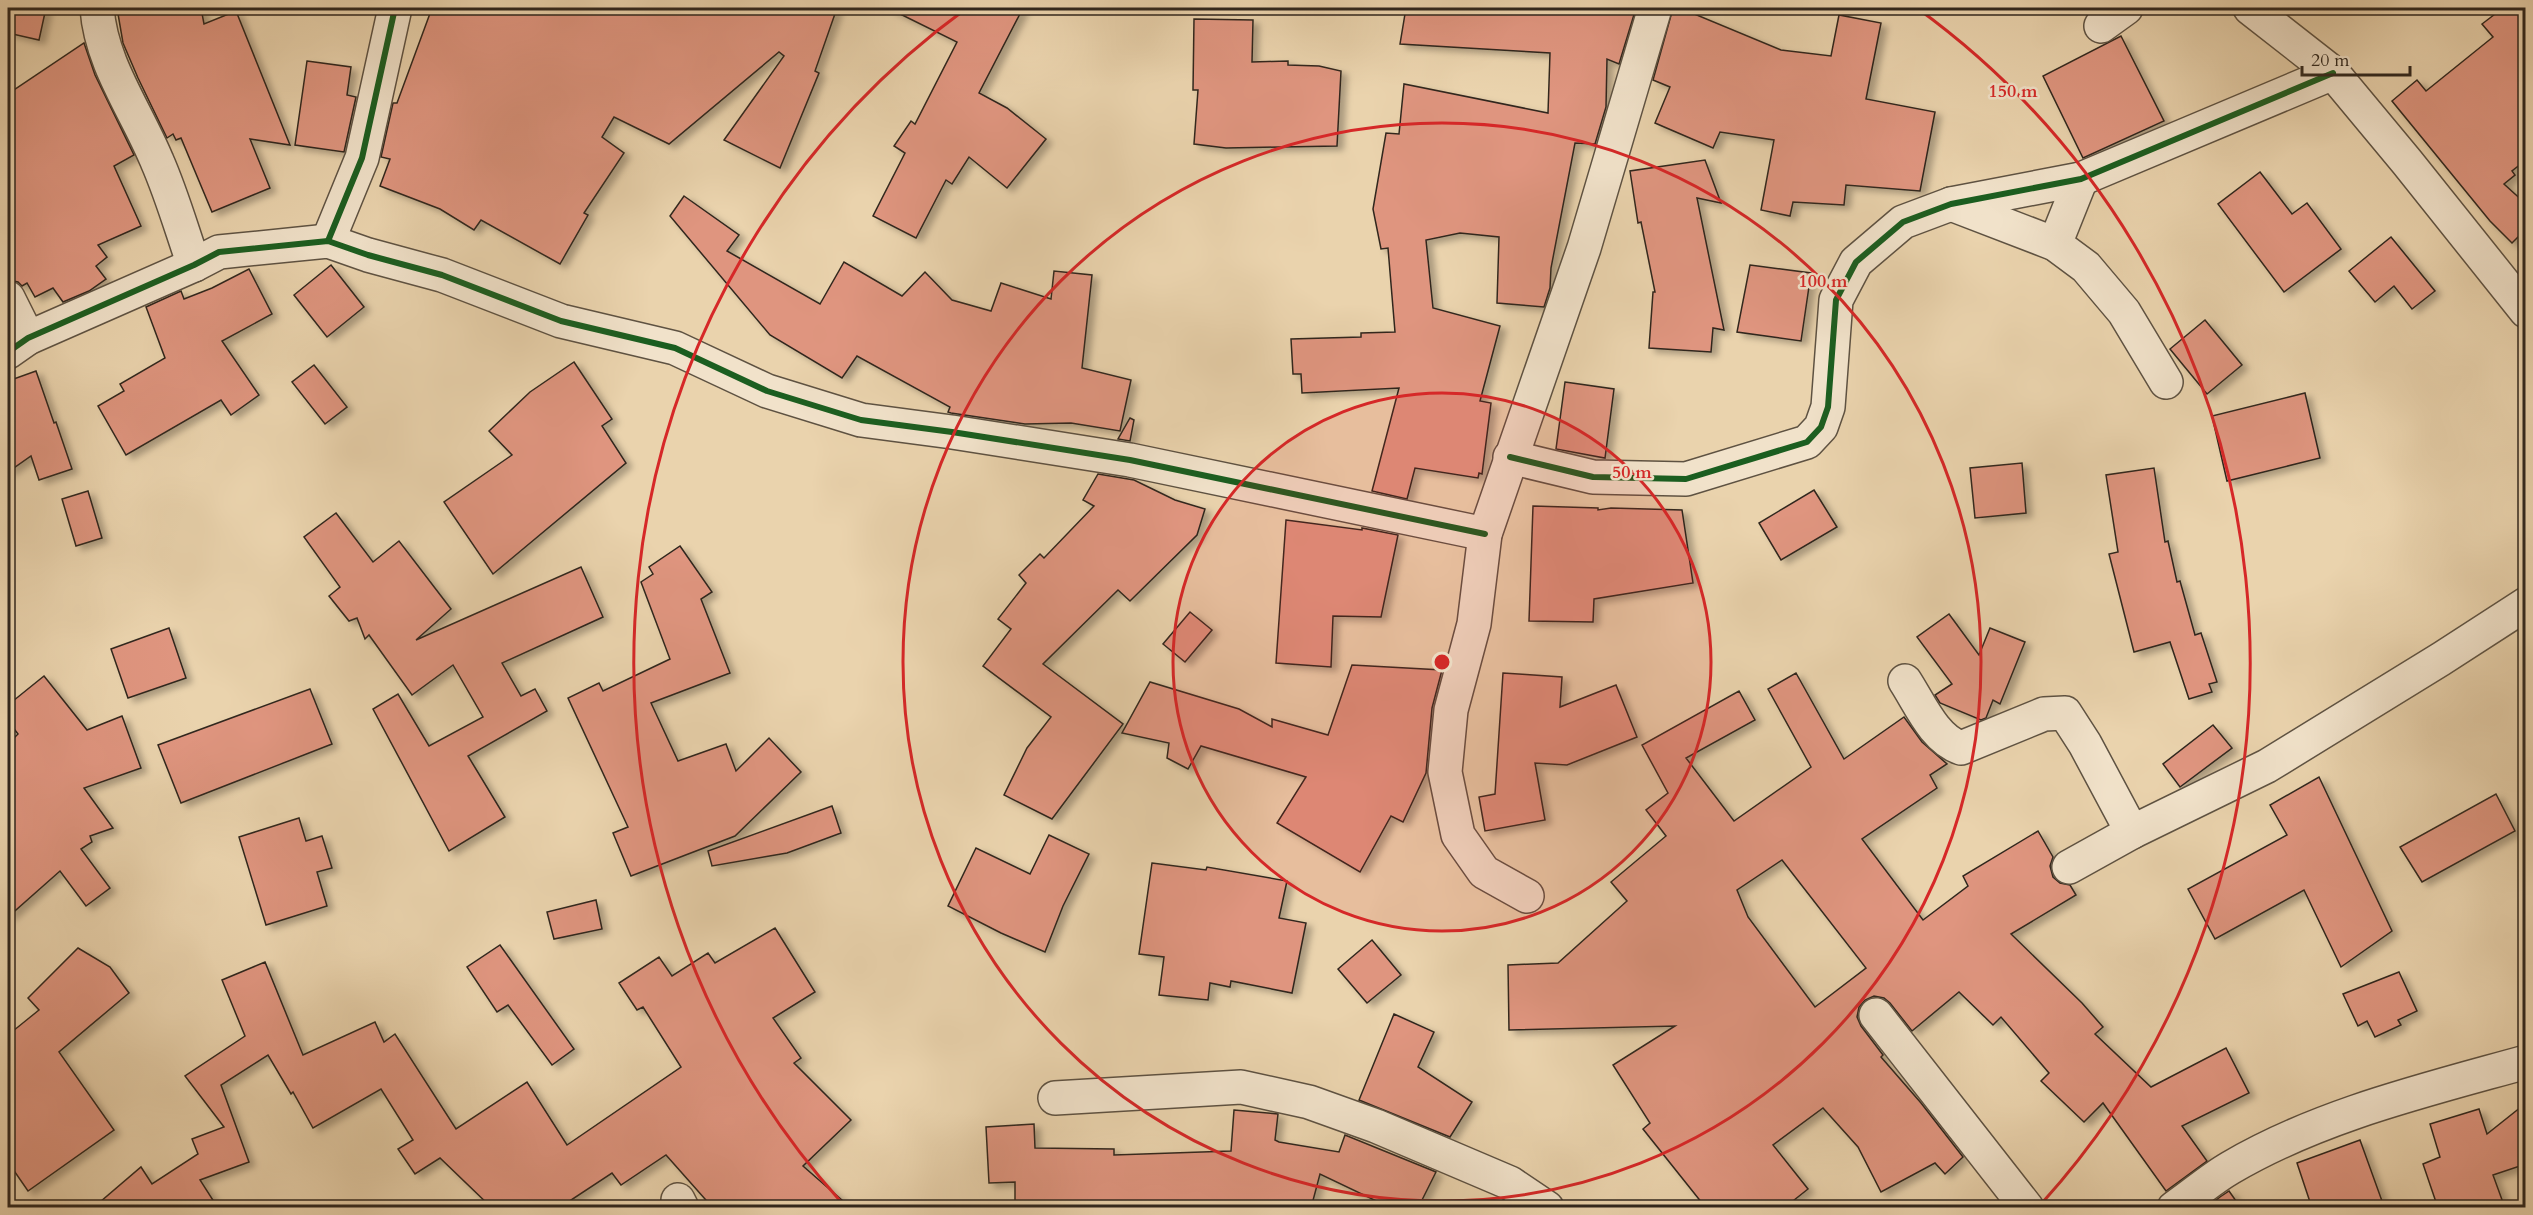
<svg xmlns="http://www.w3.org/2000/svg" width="2533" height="1215" font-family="Cardo,serif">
	<defs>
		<filter id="shadow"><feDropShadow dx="6" dy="4" stdDeviation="3" flood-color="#0004"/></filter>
	</defs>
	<rect width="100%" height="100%" fill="#ead3ad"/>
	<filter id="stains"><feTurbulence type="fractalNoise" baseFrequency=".00333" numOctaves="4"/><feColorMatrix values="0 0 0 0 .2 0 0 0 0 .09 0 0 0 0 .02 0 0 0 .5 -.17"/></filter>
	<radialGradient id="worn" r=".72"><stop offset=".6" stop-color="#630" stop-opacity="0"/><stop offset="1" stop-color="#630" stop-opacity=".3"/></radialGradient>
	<!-- building -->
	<g fill="#df957f" stroke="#30271e" stroke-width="1.5" fill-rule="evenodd" filter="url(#shadow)">
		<polygon points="8,8 46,8 39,40 8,33"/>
		<polygon points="117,8 201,8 204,24 236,11 290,145 250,139 270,188 212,212 181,138 176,140 173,134 167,138 138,78 123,43"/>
		<polygon points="432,8 837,8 815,71 819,73 780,168 724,140 784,56 779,52 669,144 614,117 602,137 624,153 584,213 588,215 560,264 481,220 474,230 440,209 380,186 390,159 381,157 393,103 397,103"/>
		<polygon points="888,8 1023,8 979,93 1007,108 1046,139 1007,188 969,157 952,184 946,180 916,238 873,216 905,153 894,146 911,121 915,124 957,42"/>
		<polygon points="1406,8 1519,11 1520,8 1636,8 1619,64 1607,59 1606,107 1595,144 1575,143 1551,268 1550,288 1544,307 1497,303 1499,237 1460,233 1426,240 1433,308 1500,326 1480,401 1491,403 1482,474 1479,473 1478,478 1415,468 1407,499 1372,491 1399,388 1302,393 1301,374 1293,374 1291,339 1361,337 1361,333 1395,332 1388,248 1381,249 1373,209 1386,133 1399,134 1404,84 1548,113 1550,53 1400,44"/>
		<polygon points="1673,8 1680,8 1781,50 1831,56 1839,15 1881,23 1866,99 1935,112 1920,191 1846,185 1844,205 1793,202 1790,216 1761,210 1774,140 1720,132 1713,148 1655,123 1670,87 1653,80"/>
		<polygon points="2503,8 2518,8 2526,17 2526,160 2512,171 2515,175 2504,184 2526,204 2526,229 2512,243 2490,221 2392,101 2417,80 2426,91 2493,37 2482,24"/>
		<polygon points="1194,19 1253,20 1252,62 1288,61 1288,65 1319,66 1341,71 1337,146 1226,148 1194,144 1198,90 1193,90"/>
		<polygon points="2121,36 2164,121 2083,158 2043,76"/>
		<polygon points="84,43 95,75 134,155 114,166 141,226 98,245 107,257 96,266 106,279 89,291 63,302 53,288 35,297 27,283 22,286 18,282 8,280 8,94"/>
		<polygon points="307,61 351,67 347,95 356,97 344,152 295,145"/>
		<polygon points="1705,160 1721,203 1697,198 1724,330 1713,328 1711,352 1649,348 1653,292 1655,292 1641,222 1638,223 1630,171"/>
		<polygon points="2260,172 2292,214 2307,203 2341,249 2284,292 2218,204"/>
		<polygon points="684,196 739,235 727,251 820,304 844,262 902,296 925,272 952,300 991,311 1001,283 1051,299 1054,271 1092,275 1082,368 1131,380 1120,431 1071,423 1025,424 951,413 948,412 950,407 857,356 842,378 770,335 670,216"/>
		<polygon points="2391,237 2435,291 2412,309 2394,286 2375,302 2349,271"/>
		<polygon points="331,265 364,307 327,337 294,295"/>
		<polygon points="1750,265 1811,273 1801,341 1737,332"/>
		<polygon points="249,269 272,314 222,341 259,395 231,415 221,400 126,455 98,406 124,391 120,384 165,358 146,307 181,291 184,299 212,288"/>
		<polygon points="2205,320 2242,365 2207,394 2170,349"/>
		<polygon points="574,362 612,419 602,426 626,463 493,574 444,502 512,455 489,431 530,392"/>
		<polygon points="314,365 347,407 325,424 292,382"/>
		<polygon points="36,371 54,423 56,422 72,469 39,480 31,456 8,472 8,381"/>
		<polygon points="1565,382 1614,389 1605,458 1556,449"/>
		<polygon points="2305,393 2320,458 2227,481 2212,416"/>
		<polygon points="1130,418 1134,420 1130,441 1118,439"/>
		<polygon points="2022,463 2026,513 1975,518 1970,468"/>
		<polygon points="2154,468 2165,542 2168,541 2177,582 2180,581 2195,635 2201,633 2217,682 2209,684 2212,692 2189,699 2170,642 2134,652 2109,554 2118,552 2106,475"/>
		<polygon points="1098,474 1134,480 1175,500 1205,509 1197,535 1130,601 1118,590 1043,664 1123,724 1052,819 1004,795 1027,748 1051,717 983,666 1011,629 998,619 1026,583 1019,575 1040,554 1044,558 1094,506 1083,500"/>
		<polygon points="1814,490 1837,527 1781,560 1759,523"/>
		<polygon points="88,491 102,538 76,546 62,499"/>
		<polygon points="1533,506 1598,508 1598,510 1611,508 1682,510 1693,583 1594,599 1593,622 1529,621"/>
		<polygon points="336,513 373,562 399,541 451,609 416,640 581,567 603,617 502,663 521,696 535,689 547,711 468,756 505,817 449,851 373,709 398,694 429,746 483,717 453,665 412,695 369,635 365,639 357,618 349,621 329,596 340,587 304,537"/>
		<polygon points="1286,520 1362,530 1362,528 1398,535 1381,617 1333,616 1331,667 1276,663"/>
		<polygon points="680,546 712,592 701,599 730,673 651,703 678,761 726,744 736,771 769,738 801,772 735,836 631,876 613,833 628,827 568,698 599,683 603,691 670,659 641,582 653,574 649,567"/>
		<polygon points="1190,612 1212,630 1185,662 1163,644"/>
		<polygon points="1949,614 1979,655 1990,628 2025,642 2000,704 1993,700 1986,718 1981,720 1940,703 1935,695 1952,684 1917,637"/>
		<polygon points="169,628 186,678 128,698 111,649"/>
		<polygon points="1352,665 1442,670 1432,708 1426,773 1403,822 1391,816 1360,872 1277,823 1306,777 1201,746 1188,769 1167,758 1169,743 1122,733 1150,682 1239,709 1272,727 1272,719 1328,735"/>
		<polygon points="1503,673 1562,677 1560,707 1616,685 1637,737 1567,765 1535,763 1545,820 1485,831 1479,797 1495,794"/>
		<path d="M1796,673l48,86 60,-42 18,25 25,22 -17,11 7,13 -75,51 61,81 45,-34 -5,-10 75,-45 15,26 -3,9 3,11 7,6 10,2 6,10 -65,39 71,69 21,24 -8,7 56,53 75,-39 23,45 -67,33 25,35 -41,30 -63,-88 -19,19 -43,-41 8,-8 -48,-56 -8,8 -34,-33 -47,39 -22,-28 -6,-5 -10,-2 -9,4 -6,7 -2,10 4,9 22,29 -2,2 40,46 42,54 -18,17 -10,-11 -54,29 -23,-45 -35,-39 -50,37 35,44 -24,19h-78l-63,-79 7,-6 -37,-58 62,-39 -166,4 -1,-65 50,-2 69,-62 -16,-19 55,-46 -20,-26 22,-17 -26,-48 97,-54 16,29 -69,38 48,63 77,-54 -43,-78zM1782,860l84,108 -51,39 -67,-90 -11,-27z"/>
		<polygon points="44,676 87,730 122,716 141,768 84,788 113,828 90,836 92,842 81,849 110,888 86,906 60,871 8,917 8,744 18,734 8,721 8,705"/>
		<polygon points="310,689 332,744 181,803 158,745"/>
		<polygon points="2213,725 2232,748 2180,787 2163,764"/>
		<polygon points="2319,777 2392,931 2341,967 2304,890 2215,939 2188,889 2287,835 2270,805"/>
		<polygon points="2496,794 2515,831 2422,882 2400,847"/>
		<polygon points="832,806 841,833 787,853 712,866 708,851"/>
		<polygon points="299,818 306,841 322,836 332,868 317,872 327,906 266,925 239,837"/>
		<polygon points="1049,835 1089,854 1063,906 1045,952 1001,933 948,906 976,848 1030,874"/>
		<polygon points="1152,863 1206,870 1207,867 1287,881 1279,918 1306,923 1292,993 1231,981 1230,987 1210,983 1208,1000 1159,995 1164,957 1139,954"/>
		<polygon points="596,900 602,929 554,939 547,912"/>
		<polygon points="775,928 815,992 773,1018 801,1058 794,1063 851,1120 803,1166 851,1208 713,1208 666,1155 621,1185 612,1173 559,1208 492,1208 440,1158 415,1174 398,1149 413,1140 381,1089 313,1128 293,1092 291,1094 268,1055 221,1085 249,1162 200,1180 218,1208 93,1208 141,1167 152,1184 198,1154 192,1139 224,1127 185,1076 245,1036 222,980 265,962 303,1055 375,1022 384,1042 395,1034 456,1129 527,1082 567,1145 681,1067 643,1007 637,1010 619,983 659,957 672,976 708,953 715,963"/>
		<polygon points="1372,940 1401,975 1367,1003 1338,969"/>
		<polygon points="500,945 574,1049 552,1065 508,1005 497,1012 467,967"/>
		<polygon points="78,948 110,967 129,993 59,1052 114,1130 28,1191 8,1162 8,1035 39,1010 28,998"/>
		<polygon points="2399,972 2417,1011 2398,1020 2401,1025 2375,1037 2367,1021 2358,1026 2343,994"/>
		<polygon points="1394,1014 1434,1032 1418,1067 1472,1102 1450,1137 1359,1100"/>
		<polygon points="2526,1103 2526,1164 2493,1175 2505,1208 2438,1208 2423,1164 2440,1157 2430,1124 2479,1109 2487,1134"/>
		<polygon points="1234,1110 1278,1114 1275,1140 1279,1142 1339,1152 1345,1135 1436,1172 1418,1208 1391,1208 1320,1174 1311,1208 1015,1208 1015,1182 989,1183 986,1127 1034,1124 1035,1148 1114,1149 1114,1155 1231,1151"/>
		<polygon points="2360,1140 2382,1201 2364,1208 2312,1208 2297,1163"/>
		<polygon points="2229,1191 2241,1208 2206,1208 2220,1197"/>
	</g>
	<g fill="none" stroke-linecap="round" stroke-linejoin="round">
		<!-- minor casing -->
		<g stroke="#5e5242" stroke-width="36">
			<g id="minor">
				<path d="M97,8c4,56 39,102 60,153 15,34 25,70 37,104"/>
				<polyline points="2250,8 2333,73 2407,162 2526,311"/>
				<polyline points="2101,26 2126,8"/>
				<polyline points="1951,204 2055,244 2086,267 2124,312 2166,382"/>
				<polyline points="328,241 362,158 395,8"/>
				<polyline points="2055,244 2081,179"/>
				<polyline points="8,298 28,338"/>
				<polyline points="8,352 28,338 194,265 219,252 328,241 368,255 442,275 561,321 675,348 767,391 861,420 952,432 1130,460 1485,534"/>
				<polyline points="1510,457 1593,477 1686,479 1807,442 1821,427 1828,407 1836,300 1856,262 1903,222 1951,204 2081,179 2333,73"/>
				<path d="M1905,681c15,23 29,58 56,67l83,-34 21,-1 20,31 47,88"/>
				<polyline points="2069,867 2132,832 2267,766 2441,659 2526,604"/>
				<polyline points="1527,896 1484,872 1458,835 1445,772 1451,710 1474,624 1485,534 1584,248 1655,8"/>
				<polyline points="1876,1015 2027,1208"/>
				<polyline points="1055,1098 1241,1087 1309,1102 1376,1126 1510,1183 1547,1208"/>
				<polyline points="678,1200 682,1208"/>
				<path d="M2174,1208c19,-13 37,-29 56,-40 90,-53 196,-78 296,-106"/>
			</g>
		</g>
		<!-- minor -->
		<use href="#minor" stroke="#f1e2ca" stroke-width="33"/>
		<!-- cycleway casing -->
		<g stroke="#f1e2ca" stroke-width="10">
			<g id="cycleway">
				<polyline points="328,241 362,158 395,8"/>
				<polyline points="8,352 28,338 194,265 219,252 328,241 368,255 442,275 561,321 675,348 767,391 861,420 952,432 1130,460 1485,534"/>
				<polyline points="1510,457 1593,477 1686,479 1807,442 1821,427 1828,407 1836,300 1856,262 1903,222 1951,204 2081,179 2333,73"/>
			</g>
		</g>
		<!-- cycleway -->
		<use href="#cycleway" stroke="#1b5e20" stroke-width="6"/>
	</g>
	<!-- distance rings -->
	<circle cx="1442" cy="662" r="269" fill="#d62828" fill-opacity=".12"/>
	<g fill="none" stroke="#d62828" stroke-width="3">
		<circle cx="1442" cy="662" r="269"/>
		<circle cx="1442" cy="662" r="539"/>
		<path d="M842 1203A808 808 0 0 1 967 8M1917 8A808 808 0 0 1 2042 1203"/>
	</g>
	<circle cx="1442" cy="662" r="9" fill="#d62828" stroke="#f1e2ca" stroke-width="3"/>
	<g font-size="18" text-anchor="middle" font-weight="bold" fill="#d62828" stroke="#f1e2ca" stroke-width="5" stroke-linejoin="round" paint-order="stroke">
		<text x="2013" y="97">150 m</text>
		<text x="1823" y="287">100 m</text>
		<text x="1632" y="478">50 m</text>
	</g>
	<!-- margin -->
	<rect width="2533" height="1215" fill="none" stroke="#ead3ad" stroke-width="30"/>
	<rect x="9" y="9" width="2515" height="1197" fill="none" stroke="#30271e" stroke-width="3"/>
	<rect x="15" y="15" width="2503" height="1185" fill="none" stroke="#30271e" stroke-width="1.5"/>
	<!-- scale -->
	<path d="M2302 66v9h108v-9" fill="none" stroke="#30271e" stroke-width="3"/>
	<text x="2311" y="66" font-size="18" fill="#30271e" stroke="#f1e2ca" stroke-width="4.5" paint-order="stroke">20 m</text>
	<rect width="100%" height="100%" filter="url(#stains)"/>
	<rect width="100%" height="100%" fill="url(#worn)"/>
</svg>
